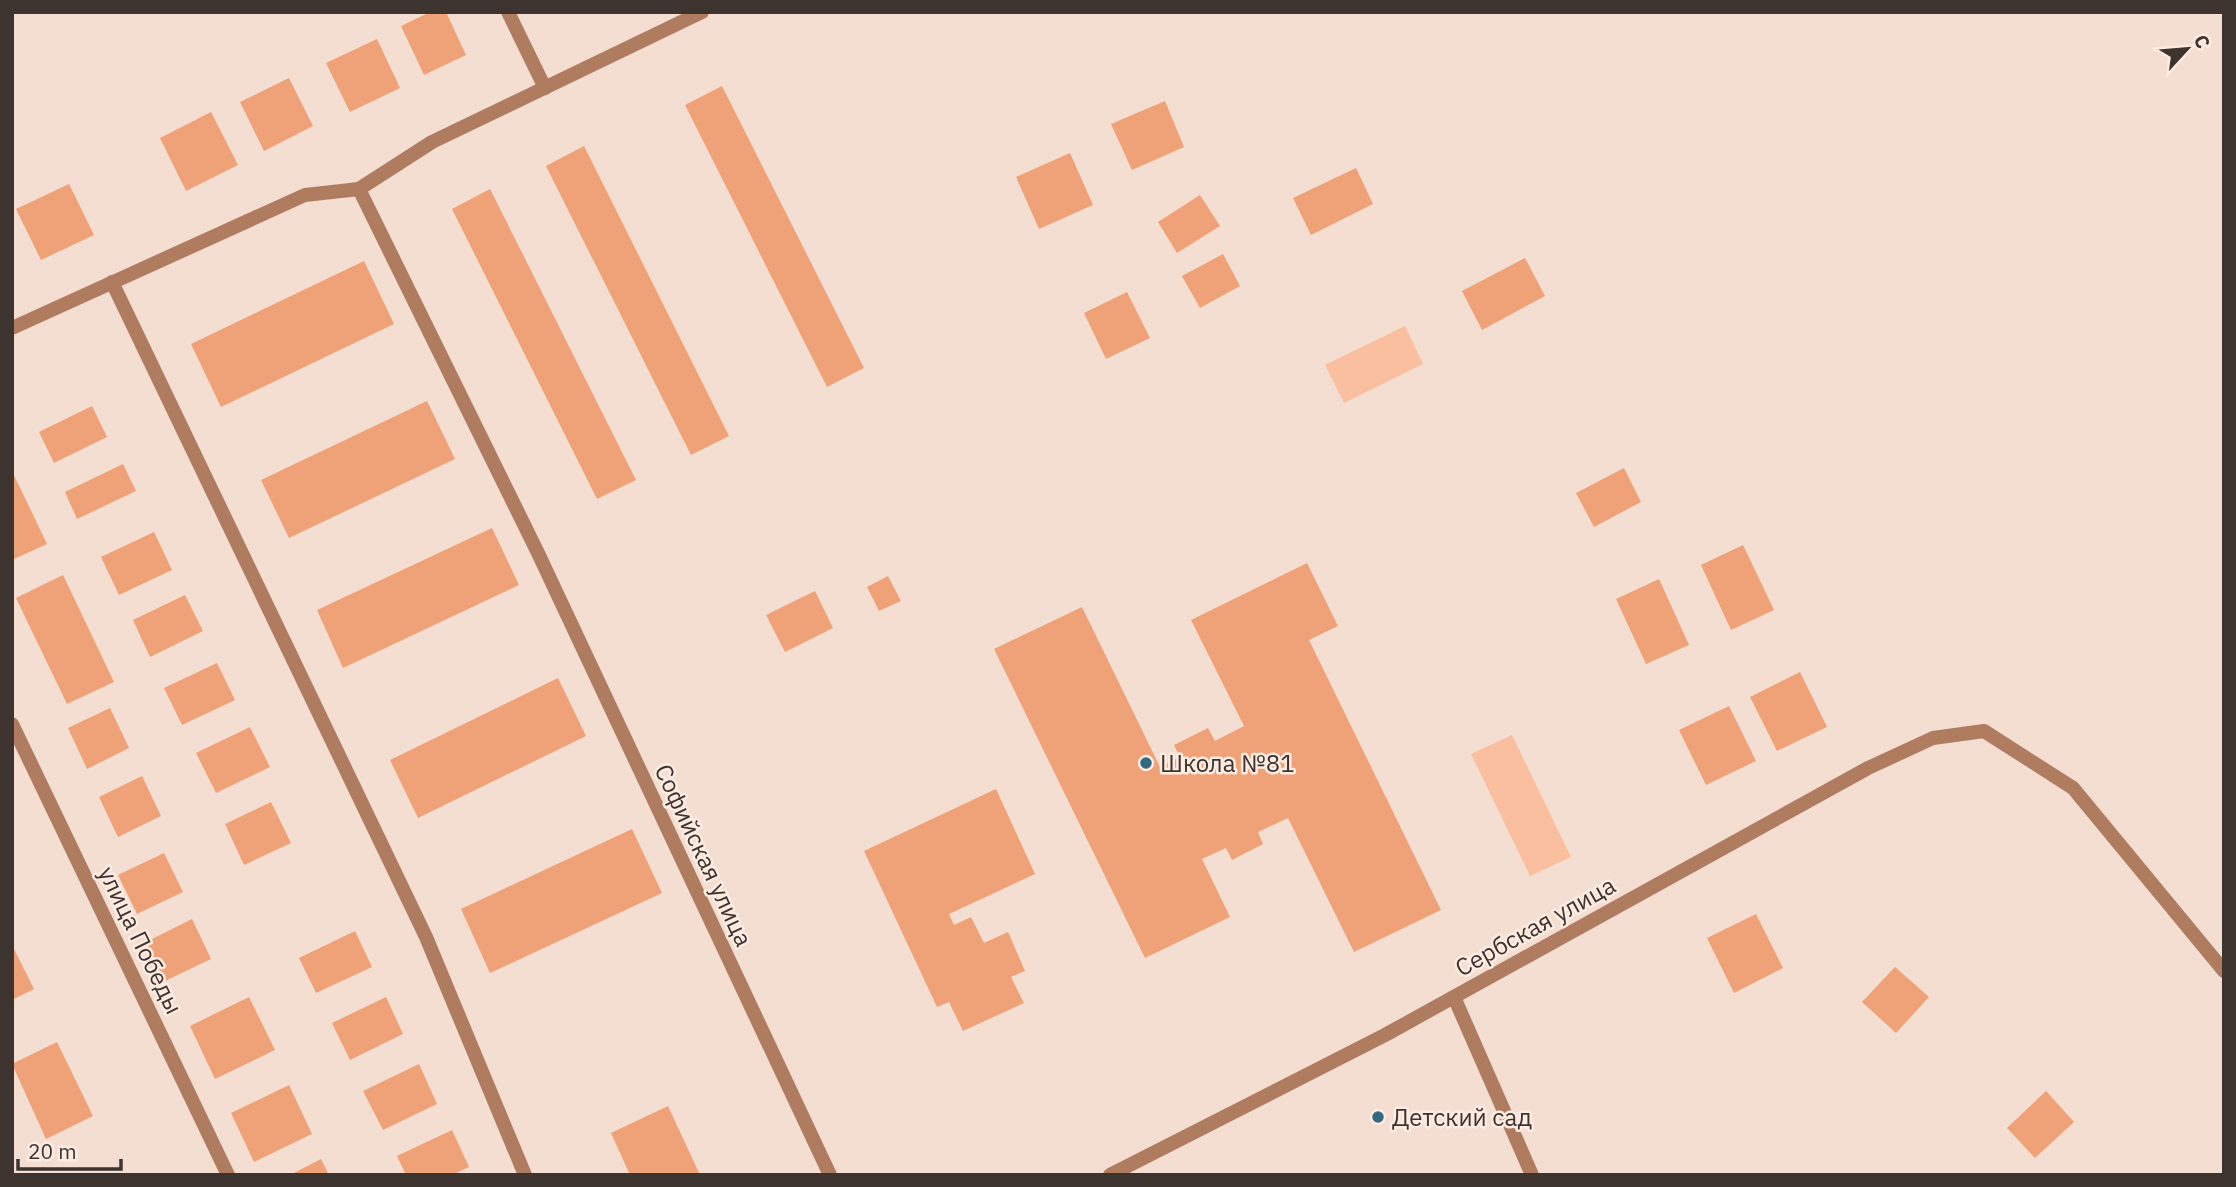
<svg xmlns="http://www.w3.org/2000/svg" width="2236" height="1187" font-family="'IBM Plex Sans',sans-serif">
	<rect width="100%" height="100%" fill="#f4ddd1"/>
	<!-- green -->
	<g fill="#f9bf9f">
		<polygon points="1405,326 1423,364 1344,403 1325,365"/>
		<polygon points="1512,735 1571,857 1530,876 1471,754"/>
	</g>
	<!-- building -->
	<g fill="#efa277">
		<polygon points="430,12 446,12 466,55 424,75 401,26"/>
		<polygon points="377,39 400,88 350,112 326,63"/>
		<polygon points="289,78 313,126 264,151 240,102"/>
		<polygon points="722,86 864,368 827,387 685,105"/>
		<polygon points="1165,101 1184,147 1132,170 1111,124"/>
		<polygon points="211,112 238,165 186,191 160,138"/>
		<polygon points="584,146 729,436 691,455 546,166"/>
		<polygon points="1070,153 1093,205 1039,229 1016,177"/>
		<polygon points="1356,168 1373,204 1311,235 1293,198"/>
		<polygon points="69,184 94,235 41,260 16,209"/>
		<polygon points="490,189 636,480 597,499 452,209"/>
		<polygon points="1200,195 1220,226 1177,253 1158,222"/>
		<polygon points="1223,254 1240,286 1200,308 1182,276"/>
		<polygon points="1525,258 1545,296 1482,330 1462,291"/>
		<polygon points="364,261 394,324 221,407 191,344"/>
		<polygon points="1127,292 1150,338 1106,359 1084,313"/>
		<polygon points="427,401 455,459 289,538 261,480"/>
		<polygon points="92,406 107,437 54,463 39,432"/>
		<polygon points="123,464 136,491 77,519 65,492"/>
		<polygon points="1624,468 1641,502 1594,527 1576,493"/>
		<polygon points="12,471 47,544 12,560"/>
		<polygon points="492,528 519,585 343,668 317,610"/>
		<polygon points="154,532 172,570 119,595 101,557"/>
		<polygon points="1743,545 1774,610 1731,630 1701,565"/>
		<polygon points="1307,563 1338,626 1309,640 1441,910 1354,952 1288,818 1258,832 1263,844 1232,860 1226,848 1202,859 1230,917 1145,958 994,649 1082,607 1160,767 1180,757 1174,745 1208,728 1215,741 1244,726 1191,620"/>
		<polygon points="63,575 114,682 67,704 16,598"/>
		<polygon points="888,576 901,601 879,611 867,587"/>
		<polygon points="1659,579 1689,645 1646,664 1616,599"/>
		<polygon points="815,591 833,628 785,652 766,615"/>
		<polygon points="185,595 203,631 150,657 133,620"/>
		<polygon points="217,663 235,700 182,725 164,688"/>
		<polygon points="1800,672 1827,727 1777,751 1750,697"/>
		<polygon points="558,678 586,736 418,818 390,760"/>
		<polygon points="1729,706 1756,761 1706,785 1679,730"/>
		<polygon points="110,708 129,748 87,769 68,728"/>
		<polygon points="250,727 270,767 216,793 196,753"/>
		<polygon points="142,776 161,816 118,837 99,797"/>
		<polygon points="996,789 1035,874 949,914 954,925 971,917 984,943 1008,932 1025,971 1011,977 1024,1003 963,1031 949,1002 937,1007 864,851"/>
		<polygon points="271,802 291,843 244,865 225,824"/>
		<polygon points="632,829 662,893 490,973 461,909"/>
		<polygon points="164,853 183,892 137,914 118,875"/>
		<polygon points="1756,914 1783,968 1734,993 1707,938"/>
		<polygon points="192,919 211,959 165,981 146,942"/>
		<polygon points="355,931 372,967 316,993 299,958"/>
		<polygon points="12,945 34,989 12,1000"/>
		<polygon points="1895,967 1929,997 1896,1033 1862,1002"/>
		<polygon points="249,997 275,1050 215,1079 190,1026"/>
		<polygon points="386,997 403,1034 350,1060 332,1023"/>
		<polygon points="57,1042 93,1116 46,1139 12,1064"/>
		<polygon points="419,1064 437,1104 383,1130 363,1091"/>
		<polygon points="289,1085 312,1134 254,1162 231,1113"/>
		<polygon points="2046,1091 2074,1122 2035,1158 2007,1128"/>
		<polygon points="668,1106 700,1175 630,1175 611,1133"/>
		<polygon points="452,1130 469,1167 452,1175 406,1175 397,1156"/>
		<polygon points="321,1159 329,1175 290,1175"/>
	</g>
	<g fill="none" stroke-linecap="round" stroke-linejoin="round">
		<!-- service -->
		<g stroke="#af7c60" stroke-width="14">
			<polyline points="359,189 432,142 702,12"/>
			<polyline points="112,282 426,937 525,1175"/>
			<polyline points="1454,997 1532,1175"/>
		</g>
		<!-- minor -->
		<g stroke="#af7c60" stroke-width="14">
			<polyline points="508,12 545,88"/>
			<polyline points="12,328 305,195 359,189 538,553 830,1175"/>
			<polyline points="12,724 228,1175"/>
			<polyline points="1110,1175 1385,1035 1868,768 1933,738 1984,731 2073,788 2224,971"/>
		</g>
	</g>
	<!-- markers -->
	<g fill="#336b85" stroke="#feebe1" stroke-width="2.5">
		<circle cx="1146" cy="763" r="7"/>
		<circle cx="1378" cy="1117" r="7"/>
	</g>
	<g text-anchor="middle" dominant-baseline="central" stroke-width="5" stroke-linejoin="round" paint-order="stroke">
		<!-- poi labels -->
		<g font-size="24" fill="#3d3430" stroke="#feebe1" text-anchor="start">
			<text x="1160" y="763">Школа №81</text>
			<text x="1392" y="1117">Детский сад</text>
		</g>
		<!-- street labels -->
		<g font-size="24" fill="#3d3430" stroke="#feebe1">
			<text transform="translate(704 855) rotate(65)">Софийская улица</text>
			<text transform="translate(1535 926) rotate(-29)">Сербская улица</text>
			<text transform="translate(141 940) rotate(64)">улица Победы</text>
		</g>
	</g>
	<!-- border -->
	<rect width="2236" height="1187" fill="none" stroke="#3d3430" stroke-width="28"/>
	<!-- north arrow -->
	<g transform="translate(2187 49) rotate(64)" stroke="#feebe1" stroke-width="5" paint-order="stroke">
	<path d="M0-5L12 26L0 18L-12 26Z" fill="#3d3430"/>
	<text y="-10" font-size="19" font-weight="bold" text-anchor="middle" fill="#3d3430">С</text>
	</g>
	<!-- scale -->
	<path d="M18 1159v10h103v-10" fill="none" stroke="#3d3430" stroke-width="3.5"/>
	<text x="28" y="1159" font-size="21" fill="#3d3430" stroke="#feebe1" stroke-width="5" paint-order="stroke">20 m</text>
</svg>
